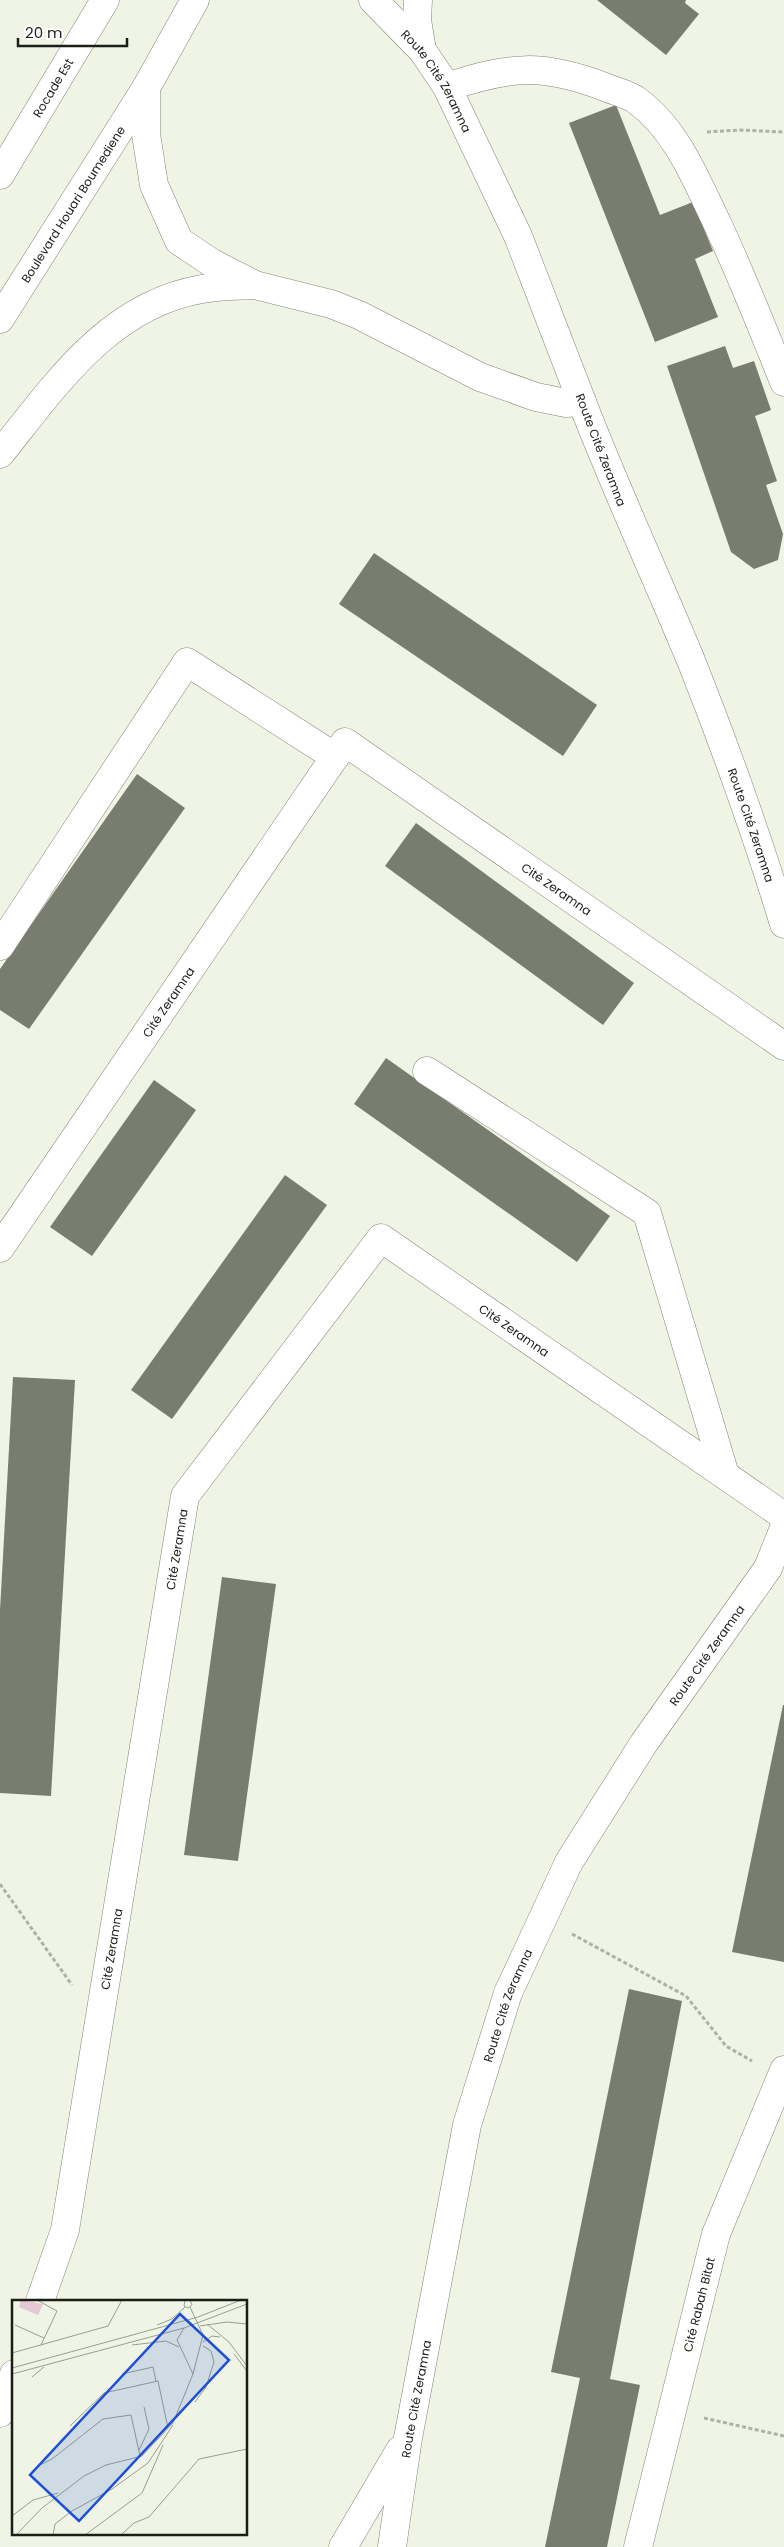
<svg xmlns="http://www.w3.org/2000/svg" width="784" height="2547" font-family="Poppins,sans-serif">
	<rect width="100%" height="100%" fill="#eff4e4"/>
	<!-- building -->
	<g fill="#797d6f">
		<polygon points="597,0 686,0 685,3 699,14 666,55"/>
		<polygon points="616,105 660,215 693,202 713,251 695,259 718,317 655,342 569,123"/>
		<polygon points="725,346 733,368 754,361 771,410 755,416 777,481 766,485 783,534 778,560 754,569 731,552 667,366"/>
		<polygon points="374,553 597,705 563,756 339,604"/>
		<polygon points="137,774 185,808 29,1029 0,1010 0,969"/>
		<polygon points="416,823 634,983 603,1025 385,866"/>
		<polygon points="386,1058 610,1216 577,1262 354,1104"/>
		<polygon points="154,1080 196,1110 92,1256 50,1227"/>
		<polygon points="285,1175 327,1205 172,1419 131,1390"/>
		<polygon points="13,1377 75,1380 51,1796 0,1793 0,1610"/>
		<polygon points="222,1577 276,1584 238,1861 184,1855"/>
		<polygon points="783,1705 784,1705 784,1962 732,1952"/>
		<polygon points="629,1989 682,2001 610,2379 640,2385 607,2547 545,2547 580,2378 551,2372"/>
	</g>
	<g fill="none" stroke-linecap="round" stroke-linejoin="round">
		<!-- minor casing -->
		<g stroke="#818576" stroke-width="29">
			<g id="minor">
				<path d="M447,87c64,-21 94,-24 158,0 9,4 23,7 31,13 41,29 61,82 82,125 24,52 45,104 66,157"/>
				<path id="s1" d="M582,402c34,88 74,174 110,261 34,86 65,172 92,261"/>
				<polyline points="0,946 187,662 335,757"/>
				<polyline points="427,1071 647,1213 725,1475"/>
				<path id="s2" d="M0,1248l345,-506 439,304"/>
				<path id="s3" d="M40,2301l25,-71 120,-734 196,-258 403,278"/>
				<polyline points="0,2413 14,2374"/>
				<polyline points="343,2547 400,2450"/>
				<path id="s4" d="M392,2547l16,-109 59,-313 41,-132 61,-131 75,-119 124,-175 16,-40"/>
				<path id="s5" d="M638,2547l78,-313 68,-164"/>
			</g>
		</g>
		<!-- major casing -->
		<g stroke="#818576" stroke-width="29">
			<g id="major">
				<path id="s6" d="M373,0l49,50 25,37 71,149 64,166"/>
				<polyline points="418,0 417,20 422,50"/>
			</g>
		</g>
		<!-- highway casing -->
		<g stroke="#818576" stroke-width="29">
			<g id="highway">
				<polyline points="146,88 146,134 154,185 179,241 212,263 255,285 331,304 359,315 480,377 536,397 566,403 582,402"/>
				<path id="s7" d="M0,175l105,-175"/>
				<path id="s8" d="M0,319l146,-231 49,-88"/>
				<path d="M0,454c55,-68 108,-149 202,-165 17,-3 35,-3 53,-4"/>
			</g>
		</g>
		<!-- path -->
		<g stroke="#aeb2a5" stroke-width="3" stroke-dasharray="4 2.5" stroke-linecap="butt">
			<polyline points="707,132 739,130 784,132"/>
			<polyline points="0,1884 72,1985"/>
			<polyline points="572,1934 686,1996 726,2046 752,2061"/>
			<polyline points="704,2418 784,2436"/>
		</g>
		<!-- minor -->
		<use href="#minor" stroke="#fff" stroke-width="28"/>
		<!-- major -->
		<use href="#major" stroke="#fff" stroke-width="28"/>
		<!-- highway -->
		<use href="#highway" stroke="#fff" stroke-width="28"/>
	</g>
	<g text-anchor="middle" dominant-baseline="central" stroke-width="4" stroke-linejoin="round" paint-order="stroke">
		<!-- street labels -->
		<g font-size="12" fill="#1b1d17" stroke="#fff">
			<text stroke="none"><textPath href="#s6" startOffset="104">Route Cité Zeramna</textPath></text>
			<text stroke="none"><textPath href="#s7" startOffset="102">Rocade Est</textPath></text>
			<text stroke="none"><textPath href="#s8" startOffset="136">Boulevard Houari Boumediene</textPath></text>
			<text transform="translate(601 450) rotate(69)">Route Cité Zeramna</text>
			<text stroke="none"><textPath href="#s1" startOffset="456">Route Cité Zeramna</textPath></text>
			<text stroke="none"><textPath href="#s2" startOffset="870">Cité Zeramna</textPath></text>
			<text stroke="none"><textPath href="#s2" startOffset="298">Cité Zeramna</textPath></text>
			<text stroke="none"><textPath href="#s3" startOffset="1305">Cité Zeramna</textPath></text>
			<text stroke="none"><textPath href="#s3" startOffset="765">Cité Zeramna</textPath></text>
			<text stroke="none"><textPath href="#s4" startOffset="960">Route Cité Zeramna</textPath></text>
			<text stroke="none"><textPath href="#s3" startOffset="360">Cité Zeramna</textPath></text>
			<text stroke="none"><textPath href="#s4" startOffset="555">Route Cité Zeramna</textPath></text>
			<text stroke="none"><textPath href="#s5" startOffset="250">Cité Rabah Bitat</textPath></text>
			<text stroke="none"><textPath href="#s4" startOffset="150">Route Cité Zeramna</textPath></text>
		</g>
	</g>
	<!-- overview -->
	<g transform="translate(12 2300)">
		<rect width="235" height="235" fill="#eff4e4"/>
		<path d="M9,0l22,4 -5,11 -19,-8z" fill="#e7c8d7"/>
		<path fill="none" stroke="#9a9e92" stroke-width="1" d="M25,0l20,11 -16,34M173,0l-1,6 4,2 4,-3 -2,-5M178,7l13,28 -10,39M195,24l22,18 18,24M3,25l29,13M145,25l15,-6 13,-12M188,26l27,-4 20,2M172,28l-7,12 16,34M191,42l9,-6 8,1M120,45l34,-4 13,6M0,53l96,-27 14,-26M222,54l13,17M0,68l186,-51 43,-17M0,74l172,-46 63,-24M110,74l31,-7 3,14M20,77l12,-10M183,102l11,-15 8,-25 -3,-11 -8,-5M58,126l34,-33 54,-12 10,47M127,150l10,-21 -5,-22M24,167l16,-8 51,-40 28,-4 9,41M0,216l21,-16 25,-7M4,235l26,-27 42,-32 22,-11 36,-9 31,-33 20,-49M41,235l2,-11 17,-13 40,-22 36,-26 25,-38M73,235l57,-42 21,-48M109,235l13,-12 15,-6 50,-58 48,-10"/>
		<path fill="#1d4ed8" fill-opacity="0.15" stroke="#1d4ed8" stroke-width="2.5" d="M168,14l49,46 -150,161 -49,-46z"/>
		<rect width="235" height="235" fill="none" stroke="#1b1d17" stroke-width="2.5"/>
	</g>
	<!-- scale -->
	<path d="M18 38v8h109v-8" fill="none" stroke="#1b1d17" stroke-width="2.5"/>
	<text x="25" y="38" font-size="15" fill="#1b1d17" stroke="#ffffff" stroke-width="4" paint-order="stroke">20 m</text>
</svg>
